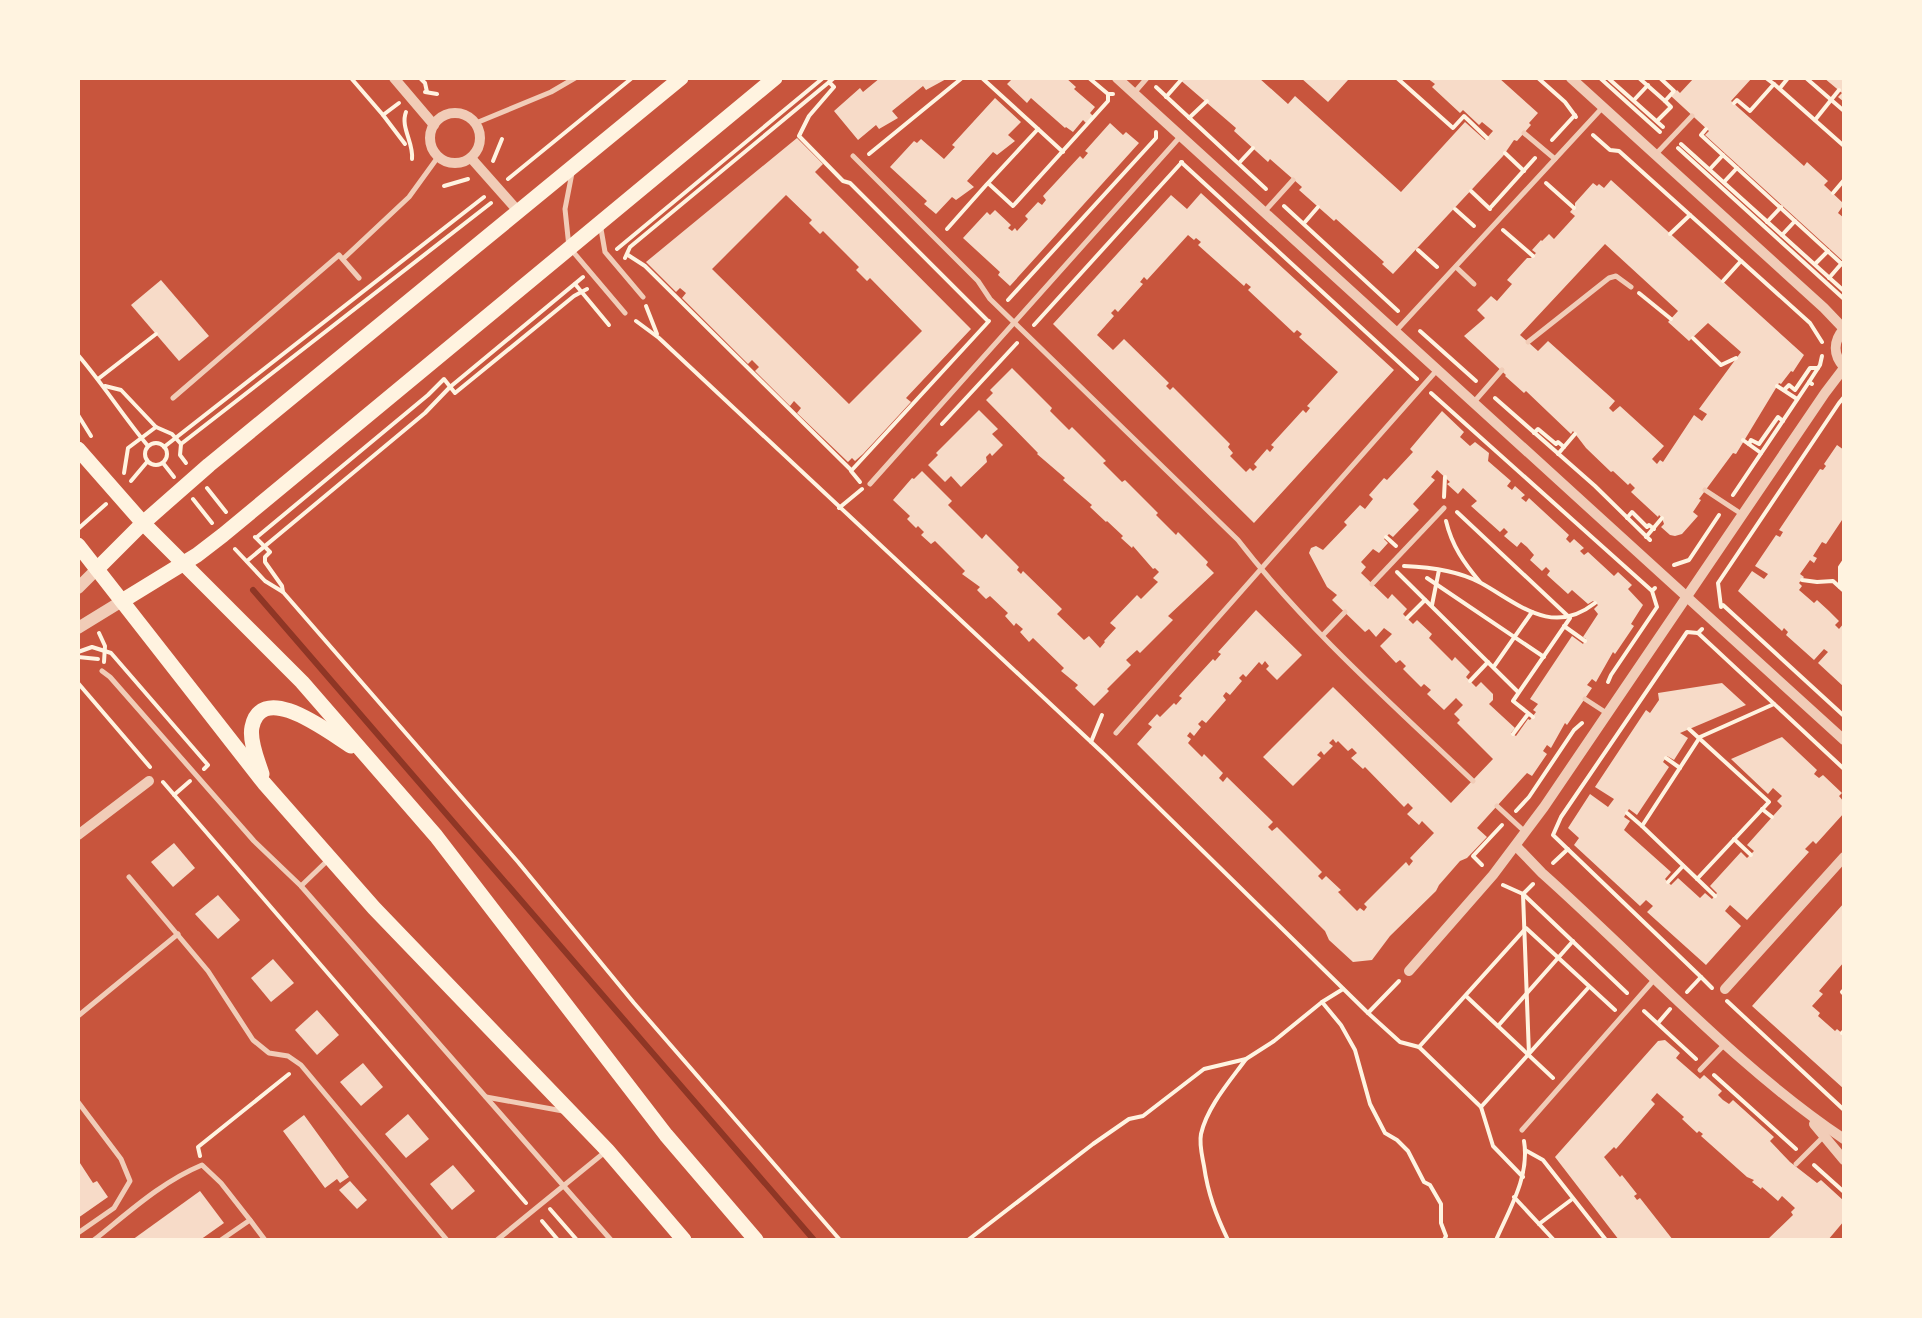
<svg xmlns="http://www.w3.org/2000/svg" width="1922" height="1318" font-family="'IBM Plex Sans',sans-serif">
	<rect width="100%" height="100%" fill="#c8553d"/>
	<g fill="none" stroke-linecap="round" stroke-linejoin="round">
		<!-- stream -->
		<polyline stroke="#8f3625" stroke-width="6" points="253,590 814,1240"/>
	</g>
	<!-- building -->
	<g fill="#f7dbc8" fill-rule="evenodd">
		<polygon points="880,78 948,78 926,90 923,86 892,111 898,118 879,129 876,125 858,140 834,111 860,88 863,92"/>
		<polygon points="1013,78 1066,78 1076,87 1074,89 1095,107 1090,113 1093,116 1086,123 1083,120 1073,132 1066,127 1065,128 1031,98 1027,103 1007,84"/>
		<polygon points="1178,78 1237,78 1240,80 1242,78 1259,78 1288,104 1295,96 1401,192 1465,122 1485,140 1493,131 1482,122 1479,125 1463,110 1460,113 1432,87 1435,84 1427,78 1499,78 1538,113 1529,123 1531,125 1517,141 1514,140 1503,156 1393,274 1382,264 1384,262 1336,219 1334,221 1299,190 1302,187 1270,159 1268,162 1234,131 1236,128"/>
		<polygon points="1301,78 1346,78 1348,80 1328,102"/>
		<polygon points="1694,78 1752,78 1731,101 1804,166 1807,162 1828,181 1824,185 1844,204 1838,213 1844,218 1844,262 1705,135 1709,131 1671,96 1677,90 1680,93"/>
		<polygon points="1824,78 1844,78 1844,102 1838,97 1842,93"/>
		<polygon points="995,98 1021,122 1008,135 1015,141 997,155 993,152 967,181 974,187 956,200 952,197 936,214 924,204 927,201 890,167 914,141 917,143 921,139 944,159 955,147 952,145"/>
		<polygon points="1110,123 1123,135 1126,132 1139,143 1010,286 998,275 1000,272 963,238 987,212 990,215 995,210 1011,225 1008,228 1012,231 1015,228 1017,231 1028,219 1025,216 1038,202 1042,205 1046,200 1043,196 1080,156 1083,159 1088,153 1085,151"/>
		<path d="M797,138l26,26 -8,8 156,157 -65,69 5,4 -48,52 -8,7 -3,-3 -4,4 -51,-49 4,-5 -7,-7 -4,5 -35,-35 4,-4 -7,-7 -4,4 -66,-66 4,-5 -6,-5 -4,4 -30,-30zM786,195l26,25 -3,3 11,11 3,-3 36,36 -3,3 11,11 3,-3 52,53 -73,73 -137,-135z"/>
		<path d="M1611,180l193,175 -11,17 -2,-1 -10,13 -2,-1 -43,71 -3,-1 -34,46 2,1 -8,12 5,4 -16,18 -7,2 -5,-1 -9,-8 3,-3 -2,-6 -3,-3 -1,2 -27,-25 4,-4 -5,-5 -2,2 -15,-14 -2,1 -25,-24 -13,-17 -2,3 -45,-43 -2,2 -19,-17 1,-1 -42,-39 21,-18 -8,-8 14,-14 6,5 15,-17 -5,-4 20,-22h4l5,-5 -4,-3 9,-10 1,1 7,-7 5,5 21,-23 -5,-4 5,-6v-3l18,-20 4,3 2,-2 5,4zM1605,244l73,67 -10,11 21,19 19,-18 33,29 -42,57 8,5 -5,7 -8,-6 -31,47 -3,-2 -3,4 -5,-5 12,-13 -44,-40 -7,6 -4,-4 6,-7 -67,-60 -10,10 -18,-16z"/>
		<path d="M1201,193l193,177 -140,153 -201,-199 118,-129 16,14zM1188,235l6,5 2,-2 5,4 -3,3 46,41 2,-3 5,4 -3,3 46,43 3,-3 5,4 -3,3 39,35 -31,34 3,2 -4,5 -3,-3 -32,35 3,2 -4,5 -3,-3 -13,15 3,3 -4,4 -3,-3 -4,4 -16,-16 3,-3 -5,-6 2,-3 -57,-57 -3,3 -4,-4 3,-3 -45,-44 -11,11 -16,-15 17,-19 -3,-3 4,-4 3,3 25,-28 -3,-2 4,-5 3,3z"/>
		<polygon points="161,280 209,336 179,361 131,305"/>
		<polygon points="1012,368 1052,408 1050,411 1069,430 1072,427 1106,461 1103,463 1122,482 1125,480 1158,513 1156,515 1176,535 1178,532 1208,562 1206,565 1214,573 1168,616 1173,620 1140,653 1137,650 1126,660 1131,665 1107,689 1109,691 1094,706 1075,688 1078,685 1061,671 1064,668 1033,638 1029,642 1020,632 1023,629 1016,623 1014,626 1005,616 1008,613 990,596 986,599 977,590 980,587 962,574 965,571 935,541 931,544 921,535 924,532 918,526 916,528 907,519 910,516 893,500 912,478 914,479 922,471 952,501 948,505 982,539 986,534 1019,567 1017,570 1021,574 1023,571 1062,609 1057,614 1084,640 1089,636 1100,648 1105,642 1104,641 1116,628 1110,623 1137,595 1141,599 1158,582 1153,578 1159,572 1155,568 1153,569 1133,546 1132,548 1121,538 1123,536 1107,521 1106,522 1090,507 1092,505 1063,480 1065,478 1037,454 1038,453 986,400 993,393 990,390"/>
		<polygon points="979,410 998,429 992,434 1003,445 992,456 990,453 986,457 987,462 961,487 951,476 945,482 928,465 938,455 936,453"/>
		<path d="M1442,411l22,21 -4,5 10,9 5,-4 14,11 -1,8 23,20 -4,5 5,4 3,-4 10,9 -4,3 5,4 3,-4 40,37 -3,4 4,4 4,-4 10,9 -4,3 4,4 4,-3 26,24 4,-4 14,13 -4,4 15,16 -12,19 3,2 -19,28 -2,-2 -17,30 -4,-3 -5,6 5,3 -25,37 -2,-2 -14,25 -4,-3 -4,6 4,3 -15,22 -5,-3 -50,55 10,9 -20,21 -7,3 -21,24 -3,6 -46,45 -18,24 -19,2 -24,-22 -4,-9 -188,-187 15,-17 -4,-3 9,-10 3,3 14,-14 2,2 6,-7 -3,-2 34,-37 2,2 6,-7 -3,-2 38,-42 46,45 -25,25 -11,-11 3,-3 -4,-5 -3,4 -3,-3 -13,15 -3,-3 -4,4 3,3 -12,14 -4,-3 -3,4 3,4 -20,23 -4,-3 -4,4 3,3 -7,9 -4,-4 -3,4 4,3 -3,4 14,14 2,-3 19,19 -4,5 4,4 4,-5 46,45 -5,5 4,4 5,-4 45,45 -4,4 4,4 4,-4 15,14 -3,2 19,19 3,-3 4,3 3,-4 -3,-3 42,-42 3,4 4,-5 -3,-3 24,-25 -12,-12 -3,4 -12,-11 6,-6 -5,-5 -4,4 -39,-40 -2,2 -12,-11 6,-5 -5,-5 -4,3 -10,-10 -2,2 -3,-4 -4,4 4,3 -9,9 -3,-4 -4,4 4,3 -28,28 -30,-29 70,-70 118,116 42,-44 -36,-36 3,-3 -6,-6 9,-9 -7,-7 -12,12 -17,-16 4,-4 -7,-6 -3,3 -18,-18 3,-3 -6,-6 -4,3 -16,-17 12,-12 -8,-6 -8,9 -7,-8 -4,3 -33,-32 5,-5 -10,-8 -18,-34 2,-5 5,-2 7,4 24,-25 -3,-3 16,-17 5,4 8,-10 -4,-4 15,-17 3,2 26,-28 -3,-3zM1437,470l13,12 -3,2 11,10 5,-6 14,13 -6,5 29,26 4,-4 4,4 -4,4 13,11 4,-5 6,5 7,8 -4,5 12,11 4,-4 4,4 -3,4 21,19 4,-4 16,14 5,-3 5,4 -4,4 4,5 -15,23 3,2 -3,5 -11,-8 -42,63 8,5 -5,6 3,2 -6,8 -2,-1 -12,17 -5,-3 4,-5 -26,-24 4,-4v-6l-12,-12 -5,5 -10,-10 4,-5 -15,-15 -3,4 -23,-23 3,-4 -15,-14 -4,4 -10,-10 4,-5 -15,-15 -4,5 -27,-26 5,-6 -5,-5 12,-13 6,4 9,-10 -4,-4 5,-5 4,3 26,-27 -6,-6 22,-24 -4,-3z"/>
		<polygon points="1837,445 1844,450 1844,517 1826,544 1822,542 1813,556 1817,558 1814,563 1810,560 1800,574 1804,577 1799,583 1802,586 1799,590 1814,603 1817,600 1829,611 1839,621 1835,625 1839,629 1844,623 1844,687 1818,663 1828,652 1824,649 1814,660 1786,635 1788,632 1784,628 1782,631 1738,591 1752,571 1764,579 1768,574 1755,566 1776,535 1780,537 1783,532 1779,530 1820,469 1823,470 1826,466 1824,464"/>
		<polygon points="1722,683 1746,705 1680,733 1688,738 1674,760 1667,756 1663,762 1669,767 1637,815 1629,809 1624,817 1630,821 1624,830 1671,872 1665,879 1671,885 1678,878 1700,898 1705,893 1712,899 1717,893 1710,886 1741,852 1747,858 1754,851 1747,845 1782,806 1777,801 1782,796 1773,788 1768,794 1731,759 1782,737 1817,770 1814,774 1819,778 1823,775 1842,793 1839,796 1844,802 1844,813 1816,844 1813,841 1805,849 1809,852 1747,920 1730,905 1725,911 1741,926 1706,965 1647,912 1653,906 1646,900 1640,906 1574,845 1579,838 1568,828 1590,794 1608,807 1614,799 1595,787 1646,710 1650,713 1659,700 1658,693"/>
		<polygon points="174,843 195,868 173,887 151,862"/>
		<polygon points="218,895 240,920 218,939 195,914"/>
		<polygon points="1844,903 1844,962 1819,991 1823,994 1812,1006 1820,1013 1818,1016 1835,1031 1837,1029 1844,1035 1844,1089 1752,1006"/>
		<polygon points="273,959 294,983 271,1002 251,978"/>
		<polygon points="317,1010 339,1035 317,1055 295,1030"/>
		<polygon points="1665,1040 1680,1053 1676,1058 1700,1079 1704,1075 1722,1091 1718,1095 1723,1100 1729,1104 1733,1100 1774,1137 1770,1141 1790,1162 1817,1183 1821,1180 1844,1201 1844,1221 1828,1240 1767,1240 1793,1215 1791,1212 1795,1208 1782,1196 1778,1201 1762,1187 1761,1189 1752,1182 1754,1180 1747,1177 1701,1136 1703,1134 1699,1131 1697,1133 1682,1119 1684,1117 1657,1093 1651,1100 1655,1104 1616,1149 1614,1147 1604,1157 1620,1177 1622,1175 1637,1194 1634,1196 1637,1200 1640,1198 1673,1240 1619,1240 1555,1157 1658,1041"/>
		<polygon points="363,1063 383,1087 361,1106 340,1082"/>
		<polygon points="408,1114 429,1139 406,1158 385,1134"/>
		<polygon points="304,1115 349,1177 340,1183 337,1179 325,1188 283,1131"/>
		<polygon points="78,1160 93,1183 97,1181 108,1197 78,1218"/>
		<polygon points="453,1165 475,1191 452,1210 430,1184"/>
		<polygon points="350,1181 367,1200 357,1209 339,1190"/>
		<polygon points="200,1191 224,1223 200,1240 132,1240"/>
	</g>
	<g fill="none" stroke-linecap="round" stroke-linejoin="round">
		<!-- path -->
		<g stroke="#fff3e0" stroke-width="4">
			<polyline points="351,78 383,115"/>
			<polyline points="420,78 425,83 427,92"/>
			<polyline points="982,78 1038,129"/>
			<polyline points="1089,78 1108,94 1113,94"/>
			<polyline points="1397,78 1453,128 1464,116 1487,138"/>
			<polyline points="1538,78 1565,102 1576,117"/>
			<polyline points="1600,78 1660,132"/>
			<polyline points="1608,78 1663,127"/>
			<polyline points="1639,78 1665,101"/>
			<polyline points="1806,78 1844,111"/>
			<polyline points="829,82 834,87 809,116 799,136 843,181 850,183 988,321"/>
			<polyline points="1774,84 1844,146"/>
			<polyline points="1156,87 1266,189"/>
			<polyline points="1780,88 1788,78"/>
			<polyline points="425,92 437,94"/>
			<polyline points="1166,97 1181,80"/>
			<polyline points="1634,100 1648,85"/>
			<polyline points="399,103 383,115 405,144"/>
			<polyline points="1734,103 1737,100 1750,111 1774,84 1766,78"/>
			<path d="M406,112c-6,15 8,31 6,47"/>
			<polyline points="1189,118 1207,101"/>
			<polyline points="1658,120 1671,107 1665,101 1674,91 1660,78"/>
			<polyline points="1815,120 1839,90"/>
			<polyline points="1706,129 1701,135 1844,266"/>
			<polyline points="1593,135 1610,150 1619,151 1810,323 1822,342"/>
			<polyline points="1552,140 1575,115"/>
			<polyline points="1681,144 1844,291"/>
			<polyline points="1678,148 1844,299"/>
			<polyline points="1063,152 1038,129 988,183 1013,206 1108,101 1108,94"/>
			<polyline points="1505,153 1524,171"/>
			<polyline points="869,154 962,78"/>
			<polyline points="493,161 502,139"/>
			<polyline points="1181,162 1417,379"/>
			<polyline points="1239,163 1253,148"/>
			<polyline points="1710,169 1723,155"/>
			<polyline points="508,179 632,78"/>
			<polyline points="1724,182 1737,168"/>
			<polyline points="1546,183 1574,208"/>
			<polyline points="444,186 468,179"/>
			<polyline points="1471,191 1490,209"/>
			<polyline points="1833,193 1844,180"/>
			<polyline points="1284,206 1398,311"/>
			<polyline points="1491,207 1535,158"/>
			<polyline points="1455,209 1474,226"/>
			<polyline points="1305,222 1318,207"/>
			<polyline points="1767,222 1781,207"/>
			<polyline points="947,229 987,184"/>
			<polyline points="1503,230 1533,256"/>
			<polyline points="1670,234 1690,215"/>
			<polyline points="1782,235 1795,221"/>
			<polyline points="617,249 823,78"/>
			<polyline points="1418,250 1437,267"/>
			<polyline points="628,255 645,266 851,470"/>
			<polyline points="625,258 630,247 834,78"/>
			<polyline points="1815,264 1828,251"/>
			<polyline points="1829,278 1842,263"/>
			<polyline points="1723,281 1741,261"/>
			<polyline points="575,284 609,325"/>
			<polyline points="1639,293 1671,319"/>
			<polyline points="1008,300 1156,138 1156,132"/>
			<polyline points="646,306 657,334"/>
			<polyline points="636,321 659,338 1105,755 1368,1013 1400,1042 1419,1047 1481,1107 1493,1146 1523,1177"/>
			<polyline points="1034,325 1182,162"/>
			<polyline points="1420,331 1476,381"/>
			<polyline points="1693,338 1721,365 1736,358"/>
			<path d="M78,355c25,29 45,61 70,91"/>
			<polyline points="98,379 156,334"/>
			<polyline points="1809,382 1820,365 1822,356"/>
			<polyline points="105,386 121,390 156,427 172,434 181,444 180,455 186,463"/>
			<polyline points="1777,386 1797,399"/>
			<polyline points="1784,390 1789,385 1795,390 1810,368 1818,368"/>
			<polyline points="1431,393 1651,590"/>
			<polyline points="1495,398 1595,486 1650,540"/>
			<polyline points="78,415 91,436"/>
			<polyline points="942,424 1017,343"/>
			<polyline points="1534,433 1538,429 1556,444 1558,442 1564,447"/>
			<polyline points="1743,440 1761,453"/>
			<circle cx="156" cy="454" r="11"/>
			<polyline points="181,444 491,203"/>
			<polyline points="1749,444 1751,440 1759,444 1778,417 1783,421"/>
			<polyline points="164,447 484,197"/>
			<polyline points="1558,454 1575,434"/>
			<polyline points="163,463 174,477"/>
			<polyline points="124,473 128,448 156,427"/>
			<polyline points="131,481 147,462"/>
			<polyline points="860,482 851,471 989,321"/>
			<polyline points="207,488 226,512"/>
			<polyline points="1733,495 1809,382 1812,384"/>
			<polyline points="1444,497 1445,477"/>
			<polyline points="193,499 212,523"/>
			<polyline points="839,508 862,489"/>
			<polyline points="1457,512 1570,618 1513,701 1533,717"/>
			<polyline points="1627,518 1632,512 1647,527 1649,525 1654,529"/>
			<path d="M1446,521c6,25 18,42 34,61"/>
			<polyline points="79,528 106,504"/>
			<polyline points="255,537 270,552 265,557 265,562 282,586 283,592"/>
			<polyline points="257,537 428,395 444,379 455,393 574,296 587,289"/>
			<polyline points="1386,537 1396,546"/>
			<polyline points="1646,537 1662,518"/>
			<polyline points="235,549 265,581 283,592 518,862 634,1003 840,1240"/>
			<polyline points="247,561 425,413 450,387 583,277"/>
			<polyline points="1674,565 1689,560 1719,515"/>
			<path d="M1404,566c25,1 55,5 77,17 38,21 71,54 114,20"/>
			<polyline points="1397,572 1518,692"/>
			<polyline points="1427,578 1544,657"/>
			<polyline points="1802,580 1817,582 1833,581 1844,591"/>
			<polyline points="1840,587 1840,567 1844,561"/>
			<polyline points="1432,605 1439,570"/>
			<polyline points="1723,605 1844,716"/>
			<polyline points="1721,607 1718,583 1839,403 1844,397"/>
			<polyline points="1407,618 1425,600"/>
			<polyline points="1564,626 1585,641"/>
			<polyline points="99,633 105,646 104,662"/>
			<polyline points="1698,633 1844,769"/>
			<polyline points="78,652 92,647 111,653 208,765 204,769"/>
			<polyline points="78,657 98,659"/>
			<polyline points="1495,665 1532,612"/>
			<polyline points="1470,681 1488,662"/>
			<polyline points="1608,682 1611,675 1657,607 1652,591 1655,588"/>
			<polyline points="78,683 150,767"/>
			<polyline points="1689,729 1769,802 1697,879"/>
			<polyline points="1513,734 1528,714"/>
			<polyline points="1091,742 1102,715"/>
			<polyline points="1666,758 1680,768"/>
			<polyline points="163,782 526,1203"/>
			<polyline points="174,795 190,781"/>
			<polyline points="1762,809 1772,817"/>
			<polyline points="1516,811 1529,797 1574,730 1582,723"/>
			<polyline points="1627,813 1642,826"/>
			<polyline points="1734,839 1751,855"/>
			<polyline points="1553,863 1568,849"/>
			<polyline points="1482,865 1473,856 1502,825"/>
			<polyline points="1668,882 1683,866"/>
			<polyline points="1503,885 1523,894 1627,993"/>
			<polyline points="1715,896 1642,826 1700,737 1774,704"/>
			<polyline points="1701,977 1553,835 1561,817 1687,632 1698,633 1702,629"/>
			<polyline points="1844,990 1842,992 1844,994"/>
			<polyline points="1687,992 1701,977 1712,988"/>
			<polyline points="1466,996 1553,1078"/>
			<polyline points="1727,1001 1844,1110"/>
			<polyline points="1322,1002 1341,1025 1355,1050 1370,1104 1385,1133 1397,1140 1408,1151 1424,1182 1430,1185 1441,1204 1441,1223 1446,1236 1444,1240"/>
			<polyline points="1644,1011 1696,1059"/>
			<polyline points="1368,1013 1399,981"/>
			<polyline points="1658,1023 1670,1009"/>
			<polyline points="1498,1026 1573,941"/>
			<polyline points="1842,1033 1844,1031"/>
			<polyline points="1419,1047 1526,928 1615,1010"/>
			<polyline points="1529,1055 1523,894 1533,884"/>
			<polyline points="1714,1075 1796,1149"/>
			<polyline points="1481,1107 1588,988"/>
			<polyline points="1525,1150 1543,1160 1606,1240"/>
			<polyline points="200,1156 198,1147 289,1074"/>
			<polyline points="1814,1165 1844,1192"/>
			<polyline points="1514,1197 1553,1239"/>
			<polyline points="550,1209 577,1240"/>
			<polyline points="542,1221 558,1240"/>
			<polyline points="1539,1224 1571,1200"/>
			<polyline points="968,1240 1093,1144 1129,1119 1143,1116 1204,1069 1246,1059 1274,1041 1322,1002 1343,989"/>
			<path d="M1228,1240c-12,-25 -20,-46 -24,-74 -2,-11 -5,-22 -3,-32 6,-27 29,-53 45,-75"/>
			<path d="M1496,1240c13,-30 34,-64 28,-99"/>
		</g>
		<!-- service -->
		<g stroke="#f1ccb7" stroke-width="5">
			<polyline points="1134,93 1147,78"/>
			<polyline points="476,123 551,92 575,78"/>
			<polyline points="1524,133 1555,159"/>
			<polyline points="1656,154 1692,116"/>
			<path d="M853,156l125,125 12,18 248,241c68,88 154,164 235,241"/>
			<polyline points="572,173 565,209 569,247 625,313"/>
			<polyline points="1265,211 1293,180"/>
			<polyline points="601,229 605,252 643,297"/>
			<polyline points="343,259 409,197 438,157"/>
			<polyline points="1456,267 1474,284"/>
			<polyline points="1395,332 1603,107"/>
			<polyline points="1528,342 1609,278 1616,276 1631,287"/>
			<polyline points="173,398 339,255 359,278"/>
			<polyline points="1474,402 1502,370"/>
			<polyline points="870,484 1179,138"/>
			<polyline points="1705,490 1740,513"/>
			<polyline points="1372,584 1444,508"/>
			<polyline points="1323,635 1345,612"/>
			<polyline points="102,671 110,677 254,841 301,886 611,1240"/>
			<polyline points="1585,699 1605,712"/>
			<polyline points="1116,733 1437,370"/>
			<polyline points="1497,806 1524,831"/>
			<polyline points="129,877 208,971 253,1040 269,1053 288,1056 301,1065 447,1240"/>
			<polyline points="301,886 328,860"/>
			<polyline points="78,1016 178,934"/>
			<polyline points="1700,1070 1724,1045"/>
			<polyline points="486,1097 563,1111"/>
			<polyline points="78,1102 121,1159 130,1181 114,1208 78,1233"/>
			<polyline points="1522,1130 1653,981"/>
			<polyline points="1796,1164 1822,1138"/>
			<path d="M94,1240c34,-27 67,-58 108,-75l19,18 29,37"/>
			<polyline points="221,1240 250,1220 265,1240"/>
			<polyline points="497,1240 605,1152"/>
		</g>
		<!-- minor -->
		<g stroke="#f1ccb7" stroke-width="10">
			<polyline points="394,78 434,125"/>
			<polyline points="1117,78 1844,740"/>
			<polyline points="1571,78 1824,308 1844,329"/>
			<circle cx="455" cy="138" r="25"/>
			<polyline points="471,158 518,211"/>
			<path d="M1844,329c-11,12 -11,26 0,38"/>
			<polyline points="78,835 149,781"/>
			<path d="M1516,846l26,27c100,89 192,192 302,266"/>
			<polyline points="1409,971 1493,875 1544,807 1825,393 1844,368"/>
			<polyline points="1725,989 1844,857"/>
			<polyline points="1814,1124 1844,1160"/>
		</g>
		<!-- tertiary -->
		<g stroke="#f1ccb7" stroke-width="12">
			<polyline points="78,588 97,569"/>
			<polyline points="78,628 122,601"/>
		</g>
		<!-- secondary -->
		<g stroke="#fff3e0" stroke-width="15">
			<polyline points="78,449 143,523 302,682 436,836 666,1135 756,1240"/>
			<polyline points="78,545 264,783 374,908 607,1150 684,1240"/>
			<polyline points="97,569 143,523 209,465 681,78"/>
			<polyline points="122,601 197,555 223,535 775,78"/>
			<path d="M262,774c-4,-13 -13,-33 -10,-47 10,-48 79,7 99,19"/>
		</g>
	</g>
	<!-- border -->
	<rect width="1922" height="1318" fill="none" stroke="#fff3e0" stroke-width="160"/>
</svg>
